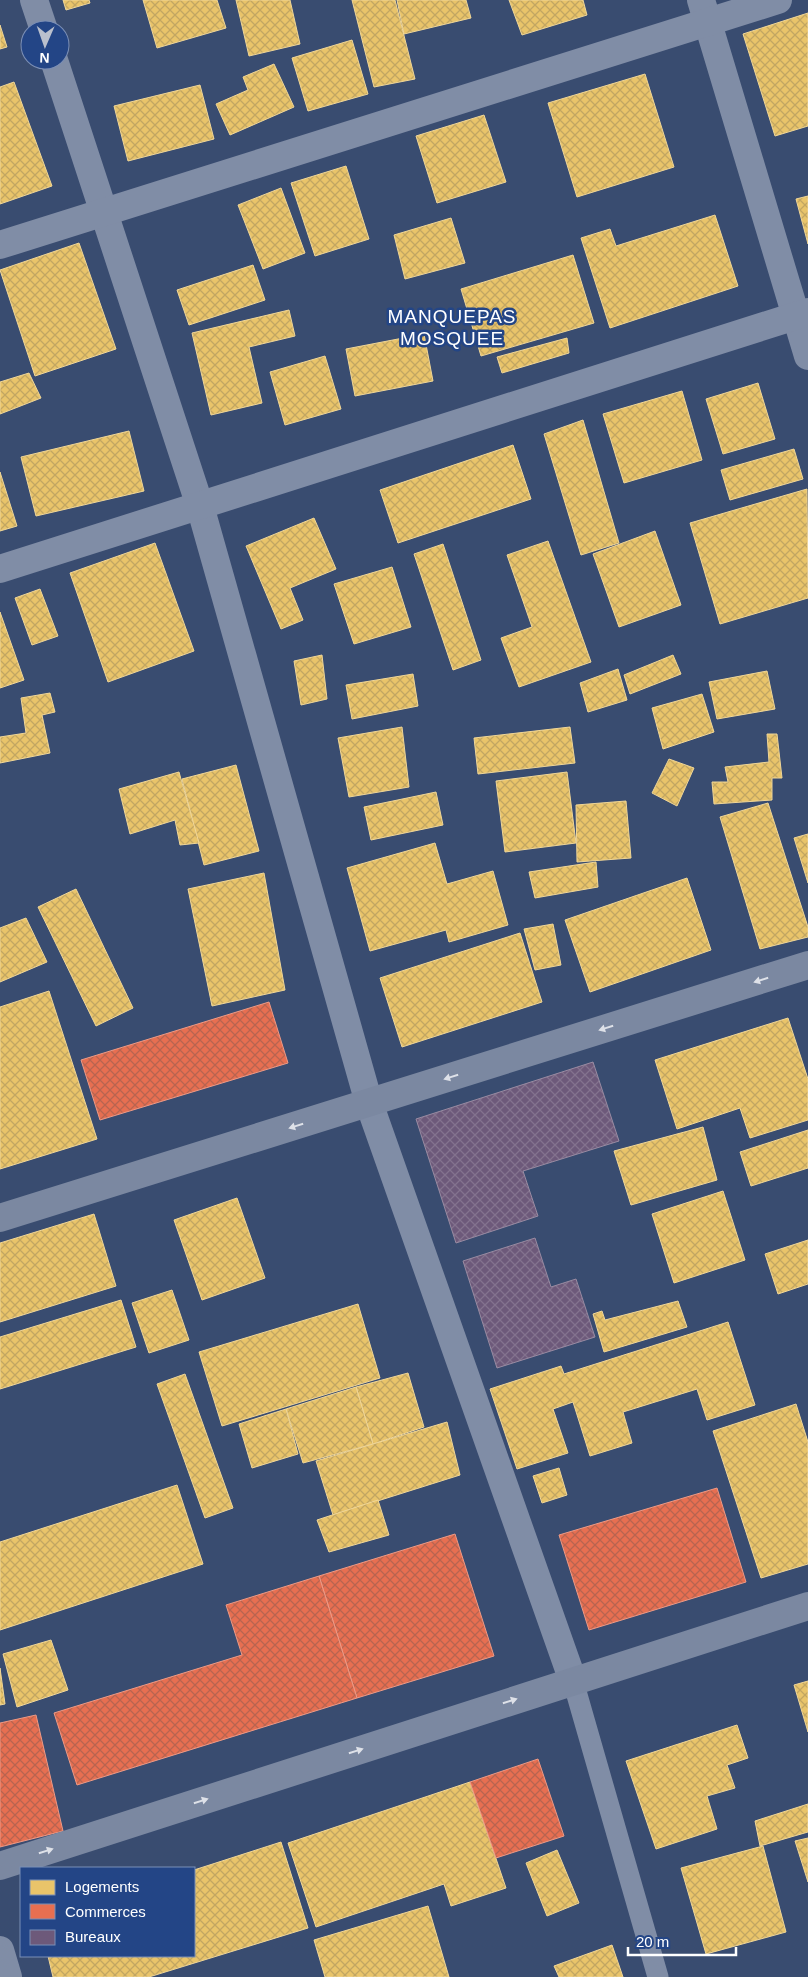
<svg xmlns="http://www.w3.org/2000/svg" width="808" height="1977" font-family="Arial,sans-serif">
	<defs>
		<pattern id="homes-cross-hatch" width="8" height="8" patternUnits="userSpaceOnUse" patternTransform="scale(1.25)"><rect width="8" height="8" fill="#e9c46a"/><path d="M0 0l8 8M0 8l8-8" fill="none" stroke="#c2a662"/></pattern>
		<pattern id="shops-cross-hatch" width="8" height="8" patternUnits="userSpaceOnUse" patternTransform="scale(1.25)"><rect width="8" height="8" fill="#e76f51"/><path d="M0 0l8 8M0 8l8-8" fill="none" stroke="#b86450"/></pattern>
		<pattern id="offices-cross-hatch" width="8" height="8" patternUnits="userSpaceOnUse" patternTransform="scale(1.25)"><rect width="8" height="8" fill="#6d597a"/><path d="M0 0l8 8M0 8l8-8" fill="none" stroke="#83728e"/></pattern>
	</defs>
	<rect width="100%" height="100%" fill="#394c70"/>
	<!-- homes -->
	<g fill="url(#homes-cross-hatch)" stroke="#f0d697">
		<polygon points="63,0 89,0 90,3 66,10"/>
		<polygon points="143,0 217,0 226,28 157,48"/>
		<polygon points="236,0 290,0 300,44 249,56"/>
		<polygon points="352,0 395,0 415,79 374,87"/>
		<polygon points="397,0 466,0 471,18 404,34"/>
		<polygon points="509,0 583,0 587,15 522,35"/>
		<polygon points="808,13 808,126 775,136 743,34"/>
		<polygon points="0,25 7,47 0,49"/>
		<polygon points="352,40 368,94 308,111 292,58"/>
		<polygon points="274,64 294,107 230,135 216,104 248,90 243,77"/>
		<polygon points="645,74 674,167 577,197 548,103"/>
		<polygon points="14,82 52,186 0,204 0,87"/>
		<polygon points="200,85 214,139 128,161 114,106"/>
		<polygon points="484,115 506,182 437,203 416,136"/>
		<polygon points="346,166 369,239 315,256 291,183"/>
		<polygon points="281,188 305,253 263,269 238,205"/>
		<polygon points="808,196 808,244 796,199"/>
		<polygon points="715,215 738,286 610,328 581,238 610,229 616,246"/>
		<polygon points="451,218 465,263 405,279 394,235"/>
		<polygon points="79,243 116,349 35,376 0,270"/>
		<polygon points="573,255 594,323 481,356 461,289"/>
		<polygon points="253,265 265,300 189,325 177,290"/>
		<polygon points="289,310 295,336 249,347 262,403 211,415 192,333"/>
		<polygon points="424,334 433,381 355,396 346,349"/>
		<polygon points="567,338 569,353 502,373 497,357"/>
		<polygon points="325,356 341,409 285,425 270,372"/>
		<polygon points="29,373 41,398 0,414 0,382"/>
		<polygon points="758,383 775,439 723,454 706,399"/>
		<polygon points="682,391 702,460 624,483 603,414"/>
		<polygon points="583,420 619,543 581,555 544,434"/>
		<polygon points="129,431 144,491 36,516 21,457"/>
		<polygon points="513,445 531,499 398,543 380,490"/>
		<polygon points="794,449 803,479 730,500 721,470"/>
		<polygon points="0,472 17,526 0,531"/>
		<polygon points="807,489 808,598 720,624 690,523"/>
		<polygon points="314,518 336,569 290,588 303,620 281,629 246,546"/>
		<polygon points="655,531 681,605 619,627 593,554"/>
		<polygon points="548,541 591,662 519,687 501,638 532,627 507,555"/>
		<polygon points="155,543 194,651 108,682 70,573"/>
		<polygon points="443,544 481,660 453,670 414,554"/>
		<polygon points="392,567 411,627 354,644 334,584"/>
		<polygon points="40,589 58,636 32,645 15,598"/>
		<polygon points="0,612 24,680 0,688"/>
		<polygon points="322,655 327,699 301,705 294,661"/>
		<polygon points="673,655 681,674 630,694 624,675"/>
		<polygon points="618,669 627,700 588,712 580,683"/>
		<polygon points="767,671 775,709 717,719 709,682"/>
		<polygon points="413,674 418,706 352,719 346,685"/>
		<polygon points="50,693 55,712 42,715 50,753 0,763 0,737 26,733 21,698"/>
		<polygon points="702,694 714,732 663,749 652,708"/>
		<polygon points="402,727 409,787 349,797 338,738"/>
		<polygon points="570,727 575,763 478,774 474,738"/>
		<polygon points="767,734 777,734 782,778 772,778 772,800 714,804 712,782 728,782 725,767 769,762"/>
		<polygon points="669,759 694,768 677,806 652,793"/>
		<polygon points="236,765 259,851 204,865 182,779"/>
		<polygon points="179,772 199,843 180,845 175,820 130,834 119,789"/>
		<polygon points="567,772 576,843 505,852 496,781"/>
		<polygon points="436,792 443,825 371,840 364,807"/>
		<polygon points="626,801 631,858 577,862 576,805"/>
		<polygon points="768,803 808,927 808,937 760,949 720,817"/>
		<polygon points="808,834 808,883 794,838"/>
		<polygon points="435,843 447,884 493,871 508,925 449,942 446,930 370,951 347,868"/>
		<polygon points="596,862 598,887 535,898 529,872"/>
		<polygon points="264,873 285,990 212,1006 188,889"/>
		<polygon points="687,878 711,950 590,992 565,920"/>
		<polygon points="76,889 133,1008 96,1026 38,907"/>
		<polygon points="26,918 47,962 0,982 0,928"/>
		<polygon points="553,924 561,965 535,970 524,929"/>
		<polygon points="520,933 542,1002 402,1047 380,978"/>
		<polygon points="49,991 97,1139 0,1169 0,1007"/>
		<polygon points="788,1018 808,1079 808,1120 750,1138 740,1108 677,1129 655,1060"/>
		<polygon points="703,1127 717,1180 631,1205 614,1151"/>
		<polygon points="808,1130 808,1168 751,1186 740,1152"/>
		<polygon points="723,1191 745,1260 674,1283 652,1214"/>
		<polygon points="237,1198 265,1278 202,1300 174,1220"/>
		<polygon points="94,1214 116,1286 0,1322 0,1243"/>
		<polygon points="808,1240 808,1284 778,1294 765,1254"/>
		<polygon points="172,1290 189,1340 149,1353 132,1303"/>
		<polygon points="121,1300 136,1347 0,1389 0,1337"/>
		<polygon points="678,1301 687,1327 604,1352 593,1314 602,1311 605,1320"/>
		<polygon points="358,1304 380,1378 222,1426 199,1352"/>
		<polygon points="728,1322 755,1405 707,1420 697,1389 623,1412 632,1443 590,1456 573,1402 553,1409 568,1453 517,1469 490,1389 561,1366 564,1374"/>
		<polygon points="408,1373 424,1427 373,1444 356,1387"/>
		<polygon points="185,1374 233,1508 205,1518 157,1384"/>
		<polygon points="356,1387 373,1444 303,1463 286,1409"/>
		<polygon points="796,1404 808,1442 808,1564 761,1578 713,1431"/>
		<polygon points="286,1409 298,1454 252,1468 239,1424"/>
		<polygon points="447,1422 460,1475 333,1515 316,1461"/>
		<polygon points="559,1468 567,1495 542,1503 533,1476"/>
		<polygon points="177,1485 203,1564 0,1630 0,1542"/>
		<polygon points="378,1500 389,1535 329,1552 317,1520"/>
		<polygon points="51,1640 68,1690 17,1707 3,1654"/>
		<polygon points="0,1668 5,1704 0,1705"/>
		<polygon points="808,1681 808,1732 794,1685"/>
		<polygon points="737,1725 748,1758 727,1765 735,1788 707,1796 717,1829 656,1849 626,1761"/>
		<polygon points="470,1782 506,1888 451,1906 444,1884 316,1927 288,1843"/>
		<polygon points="808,1804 808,1832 760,1846 755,1821"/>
		<polygon points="808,1838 808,1882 795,1841"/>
		<polygon points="281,1842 308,1928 149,1977 53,1977 48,1956 194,1956 194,1870"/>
		<polygon points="763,1846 786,1932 706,1954 681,1868"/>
		<polygon points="557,1850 579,1903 547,1916 526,1863"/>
		<polygon points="428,1906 449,1977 325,1977 314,1940"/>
		<polygon points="612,1945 623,1977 559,1977 554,1966"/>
	</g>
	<!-- shops -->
	<g fill="url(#shops-cross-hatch)" stroke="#ee9a85">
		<polygon points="269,1002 288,1063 100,1120 81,1060"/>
		<polygon points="717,1488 746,1582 589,1630 559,1535"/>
		<polygon points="455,1534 494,1656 357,1698 319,1576"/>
		<polygon points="319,1576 357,1698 77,1785 54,1713 242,1655 226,1605"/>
		<polygon points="36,1715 63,1831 0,1847 0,1723"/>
		<polygon points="538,1759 564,1836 496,1858 470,1782"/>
	</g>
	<!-- offices -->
	<g fill="url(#offices-cross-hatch)" stroke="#998ba2">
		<polygon points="593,1062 619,1141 523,1171 538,1216 456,1243 416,1119"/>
		<polygon points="535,1238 551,1287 576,1279 595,1337 497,1368 463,1261"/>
	</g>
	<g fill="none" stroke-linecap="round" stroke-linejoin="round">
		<!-- lane -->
		<polyline stroke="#808da6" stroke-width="21" points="573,1681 658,1977"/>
		<!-- street -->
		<g stroke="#808da6" stroke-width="28">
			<polyline points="34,0 44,30"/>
			<polyline points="701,0 808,356"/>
			<polyline points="54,60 200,506 369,1103 573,1681"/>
			<polyline points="0,245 778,0"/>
			<polyline points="0,569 808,312"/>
			<polyline points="0,1950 8,1977"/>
		</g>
		<!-- secondary -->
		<g stroke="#7b88a1" stroke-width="28">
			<polyline points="0,1218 808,965"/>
			<polyline points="0,1866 808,1606"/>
		</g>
	</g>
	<!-- one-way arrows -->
	<defs><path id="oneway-solid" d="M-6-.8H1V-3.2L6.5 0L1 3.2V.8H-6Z" transform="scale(1.25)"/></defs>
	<g fill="#dee1e8">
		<use href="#oneway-solid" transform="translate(761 980) rotate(163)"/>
		<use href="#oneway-solid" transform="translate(606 1028) rotate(163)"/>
		<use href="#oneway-solid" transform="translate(451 1077) rotate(163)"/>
		<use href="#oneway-solid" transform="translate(296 1126) rotate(163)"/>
		<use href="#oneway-solid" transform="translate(510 1701) rotate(-18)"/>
		<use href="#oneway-solid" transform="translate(356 1751) rotate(-18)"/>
		<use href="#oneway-solid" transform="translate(201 1801) rotate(-18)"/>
		<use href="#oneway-solid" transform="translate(46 1851) rotate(-18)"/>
	</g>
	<g text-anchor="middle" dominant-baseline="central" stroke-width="5" stroke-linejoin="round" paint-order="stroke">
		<!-- quarter labels -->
		<g font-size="19" letter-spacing="1" fill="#fff" stroke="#234586">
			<text x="452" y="316">MANQUEPAS<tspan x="452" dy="22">MOSQUEE</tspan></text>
		</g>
	</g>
	<!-- legend -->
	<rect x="20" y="1867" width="175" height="90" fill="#234586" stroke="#7b8fb6"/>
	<rect x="30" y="1880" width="25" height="15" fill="#e9c46a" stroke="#7b8fb6"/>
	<text x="65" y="1892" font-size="15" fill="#ffffff">Logements</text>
	<rect x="30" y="1904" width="25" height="15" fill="#e76f51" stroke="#7b8fb6"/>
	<text x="65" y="1917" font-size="15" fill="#ffffff">Commerces</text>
	<rect x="30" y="1930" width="25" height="15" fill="#6d597a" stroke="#7b8fb6"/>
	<text x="65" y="1942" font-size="15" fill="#ffffff">Bureaux</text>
	<!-- north arrow -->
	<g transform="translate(45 45) rotate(182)"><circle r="24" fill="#234586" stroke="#7b8fb6"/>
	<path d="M0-4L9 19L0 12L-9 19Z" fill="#bac0cd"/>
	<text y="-8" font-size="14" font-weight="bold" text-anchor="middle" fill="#ffffff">N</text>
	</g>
	<!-- scale -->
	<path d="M628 1947v8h108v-8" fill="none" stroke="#ffffff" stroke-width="2.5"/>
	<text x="636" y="1947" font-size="15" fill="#ffffff" stroke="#234586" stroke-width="4" paint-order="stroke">20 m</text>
</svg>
